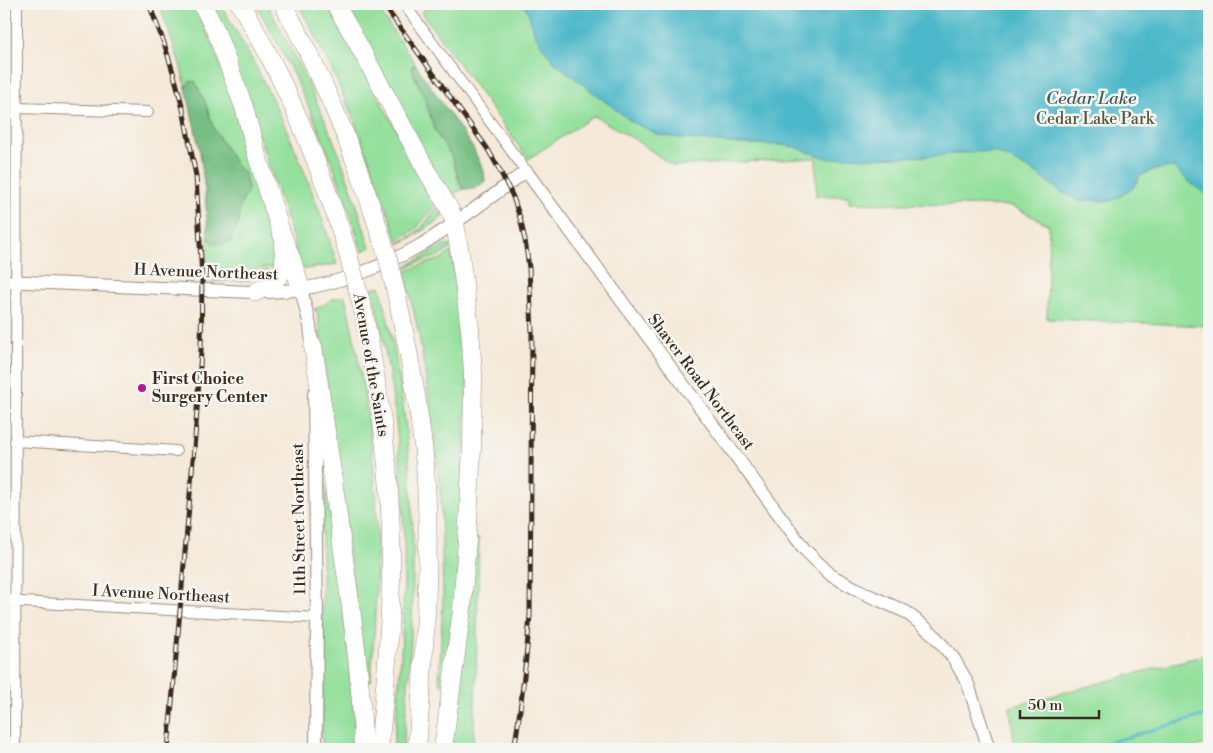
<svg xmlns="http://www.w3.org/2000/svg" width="1213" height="753" font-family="'Libre Bodoni',serif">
	<rect width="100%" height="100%" fill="#f6f6f2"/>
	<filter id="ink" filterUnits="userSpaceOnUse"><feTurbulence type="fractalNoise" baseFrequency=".02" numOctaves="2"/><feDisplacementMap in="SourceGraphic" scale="10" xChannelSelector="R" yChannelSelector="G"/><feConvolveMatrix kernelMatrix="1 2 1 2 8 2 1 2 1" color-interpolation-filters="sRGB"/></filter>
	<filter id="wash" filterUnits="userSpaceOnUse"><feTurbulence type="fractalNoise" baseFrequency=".0096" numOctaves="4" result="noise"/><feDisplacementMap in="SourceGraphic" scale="20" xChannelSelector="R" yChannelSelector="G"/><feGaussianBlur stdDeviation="1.12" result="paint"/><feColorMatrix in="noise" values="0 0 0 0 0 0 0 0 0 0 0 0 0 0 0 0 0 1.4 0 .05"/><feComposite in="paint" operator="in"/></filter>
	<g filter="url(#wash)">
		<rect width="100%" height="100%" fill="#f5e9d9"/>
		<!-- green -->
		<g fill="#94e09c" stroke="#68855d">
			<path d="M159,4h35l21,46 17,48 16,60 29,91v10l-5,9c-14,-2 -23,5 -36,8 -9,2 -19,0 -29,-1l1,-40 4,8 26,-20 2,-17 4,-8 1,-23 -8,-9 -23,-37 -9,-27 -16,-20 -3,6 -6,-24z"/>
			<path d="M208,4h12c50,81 89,169 117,260l-38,6 -5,-28 -36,-109z"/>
			<path d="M255,4h12c31,58 61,116 82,178 8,22 14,44 21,66l-8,3c-22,-73 -50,-144 -86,-210 -7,-13 -13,-25 -21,-37z"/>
			<path d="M298,4h29l111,201 -6,4 -16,20 -19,11c-6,-20 -13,-39 -20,-58 -21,-61 -47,-121 -79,-178z"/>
			<polygon points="341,4 375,4 416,65 413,65 414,75 424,97 436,133 452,157 459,182 462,188 465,189 456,192 451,195 445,192"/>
			<polygon points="434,4 1209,4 1209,326 1047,319 1049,225 1012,206 849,203 849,196 816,196 816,158 673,166 634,139 594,116 528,159 421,12"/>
			<path d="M441,207l2,6 -3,6 -26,17 -15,8 -1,-1c7,-4 15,-7 21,-13 8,-7 12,-19 22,-23z"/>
			<path d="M446,244l6,3c-12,11 -22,11 -35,16 -4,2 -8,4 -12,6l-1,-2z"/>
			<polygon points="451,252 468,370 457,588 445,684 440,684 439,679 443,598 441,499 430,405 419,335 405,272 421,265 441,259"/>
			<path d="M266,270l3,1 -8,6 -10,2 -2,2 -44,1 -1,-3c12,1 23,2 34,-1 10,-2 18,-7 28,-8z"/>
			<path d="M380,286c21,83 32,169 33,255 1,69 -4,139 -10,208h-10c7,-69 12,-139 11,-209 -2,-84 -12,-170 -32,-252z"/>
			<path d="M345,296c13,57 23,114 29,172 6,71 2,143 -3,213h-5l-30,-220 -12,-102 -7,-48h-3v-2l10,-4 8,-6z"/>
			<polygon points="321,481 325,481 350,662 356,749 322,749 322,529"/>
			<polygon points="474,538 479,538 476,684 473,749 450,749"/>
			<polygon points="1209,654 1209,743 1189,749 1015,749 1010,707"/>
		</g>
		<!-- forest -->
		<g fill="#77be84" stroke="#597451">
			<path d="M413,65h3l57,83 11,24 1,9c-6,7 -16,12 -24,5l-9,-29 -16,-24 -12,-36 -13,-30z"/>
			<polygon points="195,81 205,102 214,129 237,166 245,175 248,190 240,206 238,223 230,242 222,244 212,243 208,235 205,191 200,152 186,88 189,82"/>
		</g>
		<!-- water -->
		<polygon fill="#4db8c9" stroke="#447174" points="523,4 1209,4 1209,196 1193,185 1173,167 1153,170 1140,176 1133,188 1112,201 1078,200 1060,191 1034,172 1004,156 992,152 975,152 934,156 871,158 846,157 831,159 819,156 795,147 781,145 740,144 685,139 659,135 632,122 555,63 544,49 535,35 528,12"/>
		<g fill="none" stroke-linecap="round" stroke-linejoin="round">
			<!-- stream -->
			<polyline stroke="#4db8c9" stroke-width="3" points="1086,749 1209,714"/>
		</g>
	</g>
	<g filter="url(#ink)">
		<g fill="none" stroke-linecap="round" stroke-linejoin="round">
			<!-- minor casing -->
			<g stroke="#988a7c" stroke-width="12">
				<g id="minor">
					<polyline points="404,4 526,171"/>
					<polyline points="17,108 148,112"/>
					<polyline points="15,441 176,451"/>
					<polyline points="4,601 317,618"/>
					<polyline points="15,749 17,4"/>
				</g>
			</g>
			<!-- tertiary casing -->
			<g stroke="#988a7c" stroke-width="14">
				<g id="tertiary">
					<path d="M4,281l247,11c16,0 33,0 50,-3 38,-6 84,-23 118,-43 37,-22 72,-49 107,-75l279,379 27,26 36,19 38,17 27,22 21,25 14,25 21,65"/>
					<polyline points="301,289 310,326 313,353"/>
					<polyline points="314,393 317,618 316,749"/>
				</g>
			</g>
			<!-- motorway casing -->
			<g stroke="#988a7c" stroke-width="19">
				<g id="motorway">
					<polyline points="202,4 215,29 244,107 258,159 281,232 292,260 301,289"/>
					<path d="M240,4c44,72 75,150 102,230"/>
					<path d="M283,4c38,69 69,142 93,217"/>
					<polyline points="335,4 352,33 428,173 450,210 455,223 461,261 470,329 473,374 472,448 467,540 462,609 443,749"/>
					<path d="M256,292c22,-10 32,-20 27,-45"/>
					<path d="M398,301c11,54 22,109 27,164 7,95 -1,190 -8,284"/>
					<path d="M364,314c10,50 18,100 23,151 9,94 2,190 -8,284"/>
					<path d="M313,346c11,66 20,133 29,199 10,68 20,136 21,204"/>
				</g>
			</g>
			<!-- minor -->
			<use href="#minor" stroke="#fff" stroke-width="10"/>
			<!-- tertiary -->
			<use href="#tertiary" stroke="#fff" stroke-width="12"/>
			<!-- motorway -->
			<use href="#motorway" stroke="#fff" stroke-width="18"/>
			<!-- rail casing -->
			<g stroke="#3b2a1e" stroke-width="5">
				<g id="rail">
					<polyline points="149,4 164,43 176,82 183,109 196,176 202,277 201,351 196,425 168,749"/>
					<path d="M383,4l104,144 11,19 15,30 7,21 5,22 4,28 3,63 -2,285c-4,44 -8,89 -16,133"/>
				</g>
			</g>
			<!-- rail -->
			<use href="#rail" stroke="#f6f6f2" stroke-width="3" stroke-dasharray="9" stroke-linecap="butt"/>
			<!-- motorway-bridge casing -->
			<g stroke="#988a7c" stroke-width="19" stroke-linecap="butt">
				<g id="motorway-bridge">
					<polyline points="376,221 387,255 398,301"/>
					<polyline points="342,234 348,254 364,314"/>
				</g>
			</g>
			<!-- motorway-bridge -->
			<use href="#motorway-bridge" stroke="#fff" stroke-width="18"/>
		</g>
	</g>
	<!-- markers -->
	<circle fill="#b5179e" stroke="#f6f6f2" stroke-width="2" cx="142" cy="388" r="5"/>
	<g text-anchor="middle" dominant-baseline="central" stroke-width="5" stroke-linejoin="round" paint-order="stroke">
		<!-- park labels -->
		<g font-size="16" fill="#51583e" stroke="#f6f6f2">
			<text x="1095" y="119">Cedar Lake Park</text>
		</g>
		<!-- street labels -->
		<g font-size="16" fill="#3b2a1e" stroke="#f6f6f2">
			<text transform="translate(206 272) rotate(2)">H Avenue Northeast</text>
			<text transform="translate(371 365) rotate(80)">Avenue of the Saints</text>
			<text transform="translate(701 382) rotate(53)">Shaver Road Northeast</text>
			<text transform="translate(299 519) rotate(-91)">11th Street Northeast</text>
			<text transform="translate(161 594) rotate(3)">I Avenue Northeast</text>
		</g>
		<!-- poi labels -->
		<g font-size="16" font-weight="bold" fill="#3b2a1e" stroke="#f6f6f2" text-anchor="start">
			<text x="152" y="379">First Choice<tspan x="152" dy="18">Surgery Center</tspan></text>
		</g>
		<!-- water labels -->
		<g font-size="18" font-style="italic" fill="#415c5a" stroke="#f6f6f2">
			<text x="1091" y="98">Cedar Lake</text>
		</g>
	</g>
	<!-- margin -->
	<rect width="1213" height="753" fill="none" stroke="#f6f6f2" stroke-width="20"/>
	<!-- scale -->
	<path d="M1020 710v8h79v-8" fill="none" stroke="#3b2a1e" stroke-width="2.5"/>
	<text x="1028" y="710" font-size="15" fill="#3b2a1e" stroke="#f6f6f2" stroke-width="4" paint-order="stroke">50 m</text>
</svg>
